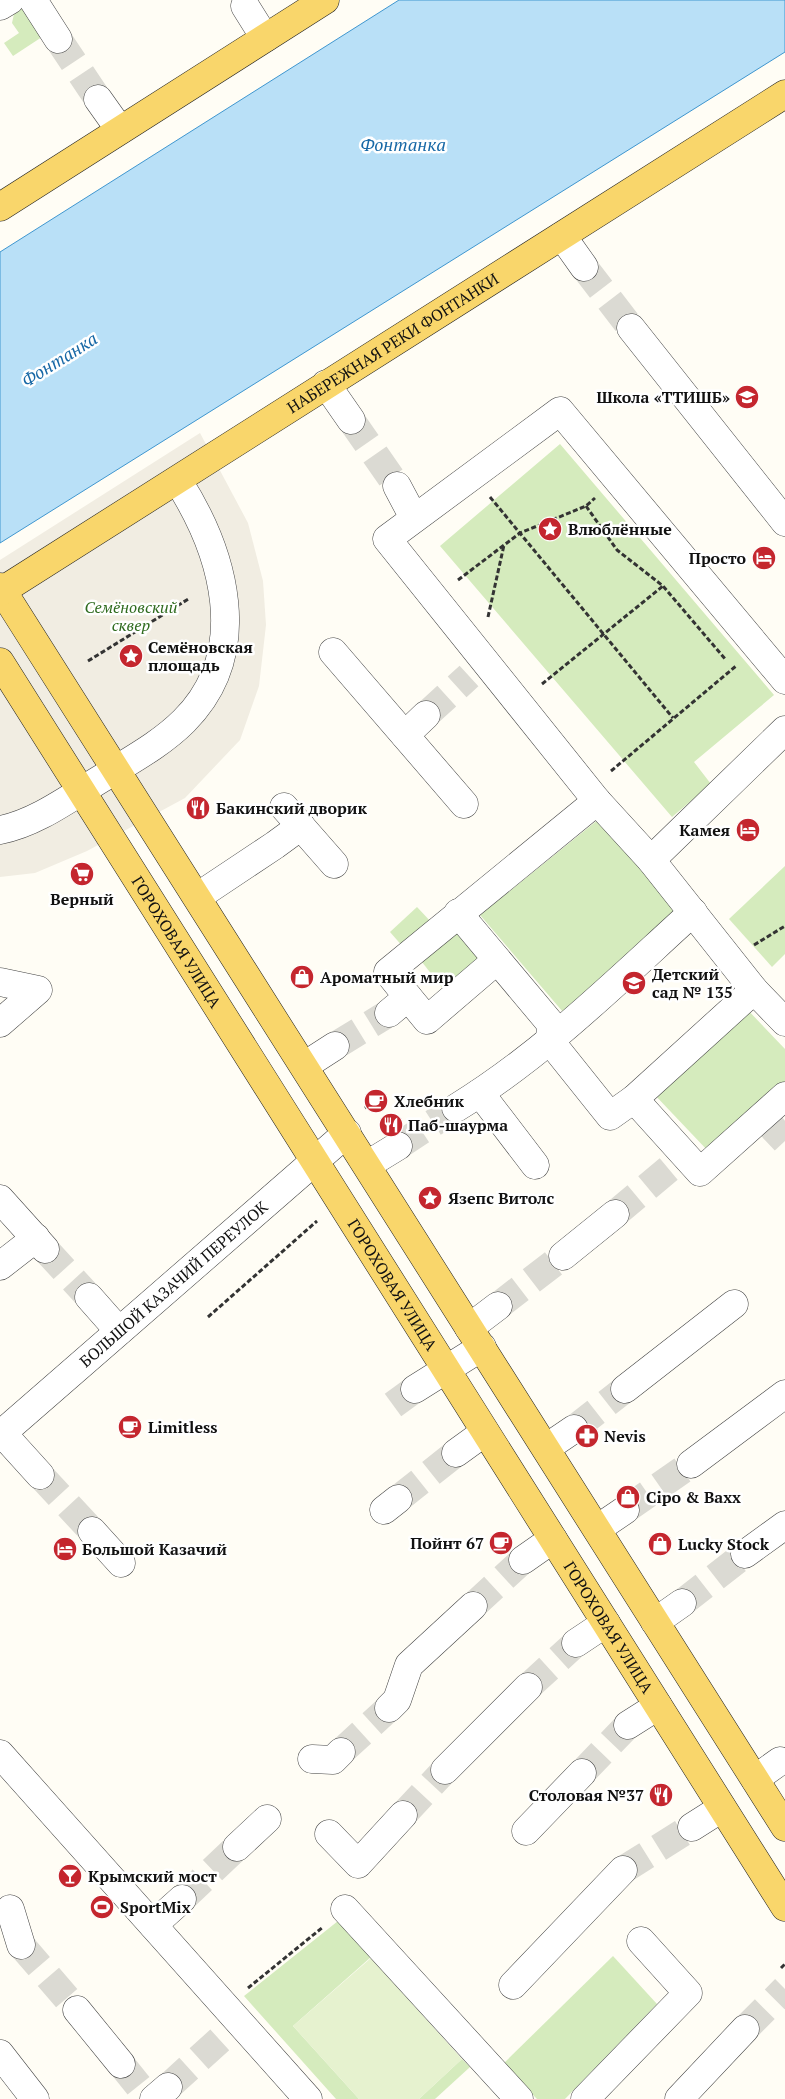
<svg xmlns="http://www.w3.org/2000/svg" width="785" height="2099" font-family="'PT Serif',serif">
	<rect width="100%" height="100%" fill="#fffdf5"/>
	<!-- green -->
	<g fill="#d5ebbd">
		<polygon points="28,4 45,35 13,56 4,43 19,33 12,23 14,14"/>
		<polygon points="560,444 774,695 694,762 711,784 672,817 440,546"/>
		<polygon points="599,819 676,912 563,1012 480,915"/>
		<polygon points="785,866 785,954 772,967 729,919"/>
		<polygon points="417,907 432,923 404,948 390,932"/>
		<polygon points="462,929 484,955 443,989 422,962"/>
		<polygon points="744,1006 785,1049 785,1081 709,1152 652,1092"/>
		<polygon points="338,1921 371,1957 293,2026 359,2099 336,2099 244,1996"/>
		<polygon points="613,1956 657,2004 565,2099 537,2099 503,2064"/>
		<polygon points="462,2059 470,2067 435,2099 419,2099"/>
	</g>
	<!-- pitch -->
	<polygon fill="#e6f2cf" points="371,1958 462,2059 419,2099 359,2099 293,2026"/>
	<!-- plaza -->
	<polygon fill="#f1ede2" points="200,433 248,523 263,581 266,625 259,686 240,740 185,798 87,851 35,873 0,877 0,560"/>
	<!-- water -->
	<polygon fill="#b9e0f7" stroke="#3f96cf" points="399,0 785,0 785,52 0,543 0,252"/>
	<g fill="none" stroke-linecap="round" stroke-linejoin="round">
		<!-- minor-tunnel -->
		<g stroke="#dbdad3" stroke-width="28" stroke-dasharray="28 14" stroke-linecap="butt">
			<polyline points="58,39 98,99"/>
			<polyline points="584,267 631,328"/>
			<polyline points="351,420 397,486"/>
			<polyline points="426,715 469,676"/>
			<polyline points="335,1046 389,1013"/>
			<polyline points="769,1124 785,1141"/>
			<polyline points="398,1146 456,1108"/>
			<polyline points="615,1214 670,1168"/>
			<polyline points="45,1249 89,1297"/>
			<polyline points="498,1306 563,1256"/>
			<polyline points="393,1405 415,1389"/>
			<polyline points="574,1429 625,1389"/>
			<polyline points="40,1475 92,1531"/>
			<polyline points="398,1499 456,1453"/>
			<polyline points="625,1510 691,1464"/>
			<polyline points="682,1603 745,1554"/>
			<polyline points="473,1606 523,1560"/>
			<polyline points="528,1687 576,1643"/>
			<polyline points="341,1752 389,1708"/>
			<polyline points="582,1773 628,1725"/>
			<polyline points="403,1815 445,1770"/>
			<polyline points="623,1870 692,1827"/>
			<polyline points="182,1899 237,1847"/>
			<polyline points="21,1945 77,2010"/>
			<polyline points="745,2029 785,1989"/>
			<polyline points="121,2064 145,2094"/>
			<polyline points="168,2087 224,2036"/>
		</g>
		<!-- minor casing -->
		<g stroke="#444" stroke-width="29">
			<g id="minor">
				<polyline points="33,0 58,39"/>
				<polyline points="0,6 10,0"/>
				<polyline points="245,6 265,38"/>
				<polyline points="98,99 120,130"/>
				<polyline points="562,236 584,267"/>
				<polyline points="631,328 785,522"/>
				<polyline points="326,384 351,420"/>
				<polyline points="397,486 414,518"/>
				<polyline points="333,652 464,804"/>
				<polyline points="785,680 560,411 387,539 597,801 651,860 785,730"/>
				<polyline points="405,735 426,715"/>
				<polyline points="284,807 334,864"/>
				<path d="M0,830c37,-7 72,-34 104,-53 27,-17 57,-33 80,-56 69,-69 40,-168 -6,-240"/>
				<polyline points="651,860 754,990 785,1022"/>
				<polyline points="197,897 275,845 301,826"/>
				<polyline points="458,913 551,1024 550,1041 610,1116 634,1099"/>
				<polyline points="0,982 38,990 0,1023"/>
				<polyline points="754,990 634,1099 700,1172 785,1096"/>
				<polyline points="408,997 427,1020 497,960"/>
				<polyline points="389,1013 408,997 388,972 597,801"/>
				<polyline points="304,1066 335,1046"/>
				<polyline points="480,1093 535,1165"/>
				<path d="M456,1108c88,-54 161,-127 237,-196"/>
				<polyline points="367,1165 398,1146"/>
				<polyline points="0,1199 45,1249"/>
				<polyline points="563,1256 615,1214"/>
				<polyline points="0,1266 36,1238"/>
				<polyline points="89,1297 119,1331"/>
				<polyline points="469,1328 498,1306"/>
				<polyline points="415,1389 482,1347"/>
				<polyline points="625,1389 734,1304"/>
				<polyline points="2,1433 40,1475"/>
				<path id="s1" d="M0,1435l347,-302"/>
				<polyline points="546,1448 574,1429"/>
				<polyline points="456,1453 485,1432"/>
				<polyline points="691,1464 785,1394"/>
				<polyline points="384,1510 398,1499"/>
				<polyline points="597,1529 625,1510"/>
				<polyline points="92,1531 121,1563"/>
				<polyline points="745,1554 785,1525"/>
				<polyline points="523,1560 553,1539"/>
				<polyline points="655,1622 682,1603"/>
				<polyline points="576,1643 606,1623"/>
				<polyline points="389,1708 397,1700 409,1665 473,1606"/>
				<polyline points="628,1725 658,1706"/>
				<polyline points="0,1754 308,2099"/>
				<polyline points="312,1759 333,1760 341,1752"/>
				<polyline points="445,1770 528,1687"/>
				<polyline points="755,1779 780,1761"/>
				<polyline points="692,1827 722,1808"/>
				<polyline points="526,1831 582,1773"/>
				<polyline points="329,1834 358,1864 403,1815"/>
				<polyline points="237,1847 267,1819"/>
				<polyline points="10,1909 21,1945"/>
				<polyline points="345,1909 519,2099"/>
				<polyline points="153,1925 182,1899"/>
				<polyline points="513,1985 623,1870"/>
				<polyline points="77,2010 121,2064"/>
				<polyline points="0,2054 35,2099"/>
				<polyline points="154,2099 168,2087"/>
				<polyline points="585,2099 688,1993 641,1941"/>
				<polyline points="679,2099 745,2029"/>
			</g>
		</g>
		<!-- major casing -->
		<g stroke="#222" stroke-width="29">
			<g id="major">
				<polyline points="0,207 325,0"/>
				<polyline points="0,587 785,1827"/>
				<path id="s2" d="M0,592l785,-498"/>
				<path id="s3" d="M0,662l785,1245"/>
			</g>
		</g>
		<!-- path -->
		<g stroke="#333" stroke-width="3" stroke-dasharray="5 2.5" stroke-linecap="butt">
			<polyline points="490,497 673,718"/>
			<polyline points="586,506 617,550 663,586 726,660"/>
			<polyline points="458,580 520,533 586,506 595,498"/>
			<polyline points="488,617 504,545"/>
			<polyline points="88,661 190,598"/>
			<polyline points="542,684 663,586"/>
			<polyline points="611,771 736,666"/>
			<polyline points="754,945 785,926"/>
			<polyline points="365,1108 371,1104"/>
			<polyline points="208,1317 317,1221"/>
			<polyline points="781,1968 785,1964"/>
			<polyline points="248,1988 323,1927"/>
		</g>
		<!-- minor -->
		<use href="#minor" stroke="#fff" stroke-width="28"/>
		<!-- major -->
		<use href="#major" stroke="#f9d66b" stroke-width="28"/>
	</g>
	<!-- icons -->
	<defs>
		<g id="school-disc" transform="scale(1.25)"><circle r="9.5" fill="#c4262e" stroke="#fff"/><path d="M0-5L7-2L0 1L-7-2ZM-4 1L0 2.5L4 1V4Q0 6-4 4Z" fill="#fff"/></g>
		<g id="sight-disc" transform="scale(1.25)"><circle r="9.5" fill="#c4262e" stroke="#fff"/><path d="M0-6L1.8-2.2L6-1.7L2.9 1.2L3.7 5.4L0 3.3L-3.7 5.4L-2.9 1.2L-6-1.7L-1.8-2.2Z" fill="#fff"/></g>
		<g id="hotel-disc" transform="scale(1.25)"><circle r="9.5" fill="#c4262e" stroke="#fff"/><path d="M-6-4.5h1.5V1H6V5H4.5V3h-9V5H-6ZM-4 0a1.8 1.8 0 1 1 3.6 0ZM.5 0V-2.5h3Q6-2.5 6 0Z" fill="#fff"/></g>
		<g id="restaurant-disc" transform="scale(1.25)"><circle r="9.5" fill="#c4262e" stroke="#fff"/><path d="M-5-6h1v4h1v-4h1v4h1v-4h1v5L-1.5 .5V6h-2V.5L-5-1ZM5-6V6H3V1.5H1.5Q1.5-4 5-6Z" fill="#fff"/></g>
		<g id="supermarket-disc" transform="scale(1.25)"><circle r="9.5" fill="#c4262e" stroke="#fff"/><path d="M-6-5.5h2.5l.6 2H6L4.5 2H-2.5L-4.4-4H-6ZM-1.5 3.2a1.3 1.3 0 1 0 .1 0ZM3 3.2a1.3 1.3 0 1 0 .1 0Z" fill="#fff"/></g>
		<g id="shop-disc" transform="scale(1.25)"><circle r="9.5" fill="#c4262e" stroke="#fff"/><path d="M-5-2.5h2.3a2.7 3.5 0 0 1 5.4 0H5L5.5 6h-11ZM-1.5-2.5h3a1.5 2.3 0 0 0-3 0Z" fill="#fff"/></g>
		<g id="cafe-disc" transform="scale(1.25)"><circle r="9.5" fill="#c4262e" stroke="#fff"/><path d="M-5.5-4.5H6V0H3Q3 3.5 0 3.5H-2.5Q-5.5 3.5-5.5 0ZM3-3.2v2h1.7v-2ZM-6 4.5H4V6H-6Z" fill="#fff"/></g>
		<g id="pharmacy-disc" transform="scale(1.25)"><circle r="9.5" fill="#c4262e" stroke="#fff"/><path d="M-2-6h4v4h4v4h-4v4h-4v-4h-4v-4h4Z" fill="#fff"/></g>
		<g id="bar-disc" transform="scale(1.25)"><circle r="9.5" fill="#c4262e" stroke="#fff"/><path d="M-6-5H6L.8 .8V4.5H3.5V6h-7V4.5H-.8V.8Z" fill="#fff"/></g>
		<g id="stadium-disc" transform="scale(1.25)"><circle r="9.5" fill="#c4262e" stroke="#fff"/><path d="M0-5a6.5 5 0 1 0 0 10a6.5 5 0 1 0 0-10ZM-3.5-1.8h7v3.6h-7Z" fill="#fff"/></g>
	</defs>
	<g fill-rule="evenodd">
		<use href="#school-disc" x="747" y="397"/>
		<use href="#sight-disc" x="550" y="529"/>
		<use href="#hotel-disc" x="764" y="558"/>
		<use href="#sight-disc" x="131" y="656"/>
		<use href="#restaurant-disc" x="198" y="808"/>
		<use href="#hotel-disc" x="748" y="830"/>
		<use href="#supermarket-disc" x="82" y="874"/>
		<use href="#shop-disc" x="302" y="977"/>
		<use href="#school-disc" x="634" y="983"/>
		<use href="#cafe-disc" x="376" y="1101"/>
		<use href="#restaurant-disc" x="391" y="1125"/>
		<use href="#sight-disc" x="430" y="1198"/>
		<use href="#cafe-disc" x="130" y="1427"/>
		<use href="#pharmacy-disc" x="587" y="1436"/>
		<use href="#shop-disc" x="628" y="1497"/>
		<use href="#cafe-disc" x="501" y="1543"/>
		<use href="#shop-disc" x="660" y="1544"/>
		<use href="#hotel-disc" x="65" y="1549"/>
		<use href="#restaurant-disc" x="661" y="1795"/>
		<use href="#bar-disc" x="70" y="1876"/>
		<use href="#stadium-disc" x="102" y="1907"/>
	</g>
	<g text-anchor="middle" dominant-baseline="central" stroke-width="5" stroke-linejoin="round" paint-order="stroke">
		<!-- street labels -->
		<g font-size="16" fill="#111" stroke="#fff">
			<text stroke="none"><textPath href="#s2" startOffset="465">НАБЕРЕЖНАЯ РЕКИ ФОНТАНКИ</textPath></text>
			<text stroke="none"><textPath href="#s3" startOffset="331">ГОРОХОВАЯ УЛИЦА</textPath></text>
			<text stroke="none"><textPath href="#s1" startOffset="230">БОЛЬШОЙ КАЗАЧИЙ ПЕРЕУЛОК</textPath></text>
			<text stroke="none"><textPath href="#s3" startOffset="736">ГОРОХОВАЯ УЛИЦА</textPath></text>
			<text stroke="none"><textPath href="#s3" startOffset="1141">ГОРОХОВАЯ УЛИЦА</textPath></text>
		</g>
		<!-- poi labels -->
		<g font-size="16" font-weight="bold" fill="#111" stroke="#fff" text-anchor="start">
			<text x="730" y="397" text-anchor="end">Школа «ТТИШБ»</text>
			<text x="568" y="529">Влюблённые</text>
			<text x="746" y="558" text-anchor="end">Просто</text>
			<text x="148" y="647">Семёновская<tspan x="148" dy="18">площадь</tspan></text>
			<text x="216" y="808">Бакинский дворик</text>
			<text x="730" y="830" text-anchor="end">Камея</text>
			<text x="82" y="899" text-anchor="middle">Верный</text>
			<text x="652" y="974">Детский<tspan x="652" dy="18">сад № 135</tspan></text>
			<text x="320" y="977">Ароматный мир</text>
			<text x="394" y="1101">Хлебник</text>
			<text x="408" y="1125">Паб-шаурма</text>
			<text x="448" y="1198">Язепс Витолс</text>
			<text x="148" y="1427">Limitless</text>
			<text x="604" y="1436">Nevis</text>
			<text x="646" y="1497">Cipo &amp; Baxx</text>
			<text x="484" y="1543" text-anchor="end">Пойнт 67</text>
			<text x="678" y="1544">Lucky Stock</text>
			<text x="82" y="1549">Большой Казачий</text>
			<text x="644" y="1795" text-anchor="end">Столовая №37</text>
			<text x="88" y="1876">Крымский мост</text>
			<text x="120" y="1907">SportMix</text>
		</g>
		<!-- park labels -->
		<g font-size="16" font-style="italic" fill="#2f6b1f" stroke="#fff">
			<text x="131" y="607">Семёновский<tspan x="131" dy="18">сквер</tspan></text>
		</g>
		<!-- water labels -->
		<g font-size="18" font-style="italic" fill="#1768a6" stroke="#fff">
			<text x="403" y="144">Фонтанка</text>
			<text transform="translate(59 359) rotate(-32)">Фонтанка</text>
		</g>
	</g>
</svg>
